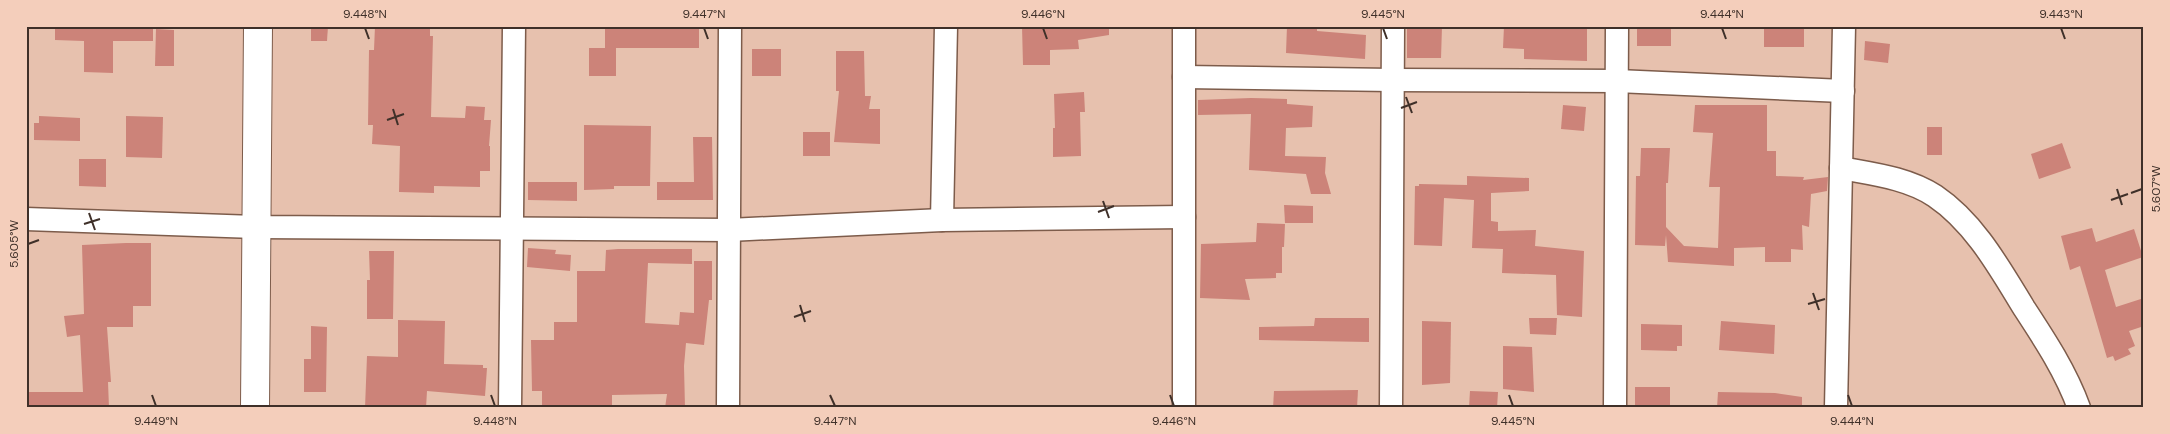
<svg xmlns="http://www.w3.org/2000/svg" width="2170" height="434" font-family="'DM Sans',sans-serif">
	<rect width="100%" height="100%" fill="#e7c1ae"/>
	<!-- building -->
	<g fill="#cc8379">
		<polygon points="55,26 153,26 153,41 113,41 113,73 84,72 84,41 55,40"/>
		<polygon points="311,26 328,26 327,41 311,41"/>
		<polygon points="375,26 430,26 430,36 433,36 431,117 465,118 466,106 485,107 484,120 491,120 489,146 490,146 490,171 480,171 480,187 434,186 434,193 399,192 400,146 372,144 373,125 368,125 369,50 374,50"/>
		<rect x="605" y="26" width="94" height="22"/>
		<polygon points="1022,26 1109,26 1109,35 1078,40 1079,49 1050,50 1050,65 1023,65"/>
		<polygon points="1287,26 1317,26 1317,31 1366,35 1365,59 1286,53"/>
		<polygon points="1407,26 1442,26 1441,58 1407,58"/>
		<polygon points="1504,26 1587,26 1587,61 1524,59 1524,49 1503,48"/>
		<rect x="1637" y="26" width="34" height="20"/>
		<rect x="1764" y="26" width="40" height="21"/>
		<polygon points="156,29 174,30 174,66 155,66"/>
		<polygon points="1865,41 1890,44 1888,63 1864,60"/>
		<rect x="589" y="48" width="27" height="28"/>
		<rect x="752" y="49" width="29" height="27"/>
		<polygon points="836,51 864,51 865,96 871,96 869,109 880,109 880,144 834,142 839,91 836,91"/>
		<polygon points="1084,92 1085,112 1080,112 1081,156 1053,157 1053,128 1055,128 1054,94"/>
		<polygon points="1251,98 1287,99 1287,104 1313,106 1312,127 1286,128 1285,156 1326,157 1325,173 1331,194 1311,194 1306,174 1249,170 1251,114 1198,115 1198,100"/>
		<polygon points="1563,105 1586,107 1584,131 1561,129"/>
		<polygon points="1695,105 1767,105 1767,151 1776,151 1776,176 1804,177 1803,180 1828,177 1827,191 1811,194 1809,227 1802,225 1803,250 1791,249 1791,262 1765,262 1765,247 1734,248 1734,266 1668,262 1666,235 1665,246 1635,245 1636,176 1640,176 1641,148 1670,148 1668,183 1666,183 1666,227 1684,246 1718,248 1720,187 1709,187 1713,133 1693,132"/>
		<polygon points="39,116 80,118 80,141 34,140 34,123 39,123"/>
		<polygon points="126,116 163,117 162,158 126,157"/>
		<polygon points="584,125 651,126 650,186 614,186 614,189 584,190"/>
		<rect x="1927" y="127" width="15" height="28"/>
		<rect x="803" y="132" width="27" height="24"/>
		<polygon points="693,137 712,137 713,200 657,200 657,182 694,182"/>
		<polygon points="2062,143 2071,168 2039,179 2031,154"/>
		<polygon points="79,159 106,159 106,187 79,186"/>
		<polygon points="1467,176 1529,178 1529,191 1491,193 1491,221 1498,222 1498,231 1536,230 1535,246 1584,251 1582,317 1557,315 1556,275 1502,273 1503,249 1472,248 1474,200 1444,198 1442,246 1414,245 1415,186 1419,186 1419,184 1467,185"/>
		<polygon points="528,182 577,182 577,201 528,200"/>
		<polygon points="1284,205 1313,206 1313,223 1285,223"/>
		<polygon points="1257,223 1285,224 1284,247 1282,247 1282,273 1276,273 1276,278 1245,279 1250,300 1200,298 1201,244 1256,242"/>
		<polygon points="2092,228 2096,242 2134,229 2143,257 2105,270 2116,307 2144,298 2144,326 2129,331 2135,346 2128,349 2131,354 2115,361 2113,356 2107,358 2080,266 2070,270 2061,236"/>
		<polygon points="126,243 151,243 151,306 133,306 133,327 107,327 111,382 108,382 109,408 26,408 26,392 83,392 80,335 67,337 64,316 84,314 82,245"/>
		<polygon points="528,248 556,250 555,254 571,255 570,271 527,267"/>
		<polygon points="618,249 692,249 692,264 648,263 645,323 679,325 680,312 694,313 694,261 712,261 712,300 709,300 704,345 686,343 684,366 685,408 665,408 667,394 612,395 612,408 542,405 542,391 532,391 531,340 554,340 554,322 577,322 577,271 605,271 606,250"/>
		<polygon points="369,251 394,251 393,319 367,319 367,280 370,280"/>
		<polygon points="1315,318 1369,318 1369,342 1259,340 1259,327 1314,326"/>
		<polygon points="1529,318 1557,318 1556,335 1530,334"/>
		<polygon points="398,320 445,321 444,364 483,365 483,368 487,368 485,396 427,391 426,408 365,408 367,356 398,357"/>
		<polygon points="1422,321 1451,322 1450,383 1422,385"/>
		<polygon points="1721,321 1775,325 1774,354 1719,350"/>
		<polygon points="1641,324 1682,325 1682,346 1677,346 1677,351 1641,350"/>
		<polygon points="311,326 327,327 326,392 304,392 304,359 311,359"/>
		<polygon points="1503,346 1532,347 1534,392 1503,389"/>
		<rect x="1635" y="387" width="35" height="21"/>
		<polygon points="1358,390 1357,408 1273,408 1274,391"/>
		<polygon points="1470,391 1498,392 1497,408 1469,408"/>
		<polygon points="1718,392 1775,393 1802,397 1802,408 1717,408"/>
	</g>
	<g fill="none" stroke-linecap="round" stroke-linejoin="round">
		<!-- minor casing -->
		<g stroke="#7d5c4b" stroke-width="25">
			<g id="minor">
				<polyline points="1184,26 1184,408"/>
				<polyline points="1184,77 1392,80 1617,81 1843,91"/>
				<path d="M1841,168c32,6 67,10 94,28 40,27 65,73 89,112 21,32 42,64 55,100"/>
				<polyline points="26,219 255,227 729,230 942,220 1184,217"/>
				<polyline points="942,220 946,26"/>
				<polyline points="510,408 514,26"/>
				<polyline points="728,408 730,26"/>
				<polyline points="1391,408 1393,26"/>
				<polyline points="1615,408 1617,26"/>
				<polyline points="1836,408 1844,26"/>
			</g>
		</g>
		<!-- tertiary casing -->
		<g stroke="#7d5c4b" stroke-width="30">
			<polyline id="tertiary" points="255,408 258,26"/>
		</g>
		<!-- minor -->
		<use href="#minor" stroke="#fff" stroke-width="22"/>
		<!-- tertiary -->
		<use href="#tertiary" stroke="#fff" stroke-width="28"/>
	</g>
	<!-- ticks -->
	<path fill="none" stroke="#3f3029" stroke-width="2" d="M365,28l4,11M704,28l4,11M1043,28l4,11M1383,28l4,11M1722,28l4,11M2061,28l4,11M1406,97l6,16M1401,108l16,-6M393,109l5,16M387,120l17,-6M2117,189l5,16M2131,193l11,-4M2111,200l17,-6M1103,201l6,17M1098,212l16,-6M89,213l6,17M84,224l16,-5M28,244l11,-4M1813,293l6,17M1808,304l17,-5M800,305l5,17M794,317l17,-6M152,395l4,11M491,395l4,11M830,395l5,11M1170,395l4,11M1509,395l4,11M1848,395l4,11"/>
	<!-- border -->
	<rect width="2170" height="434" fill="none" stroke="#f4cebb" stroke-width="55"/>
	<rect x="28" y="28" width="2114" height="378" fill="none" stroke="#3f3029" stroke-width="2"/>
	<g font-size="12" text-anchor="middle" fill="#3f3029">
		<text x="365" y="18">9.448°N</text>
		<text x="704" y="18">9.447°N</text>
		<text x="1043" y="18">9.446°N</text>
		<text x="1383" y="18">9.445°N</text>
		<text x="1722" y="18">9.444°N</text>
		<text x="2061" y="18">9.443°N</text>
		<text transform="translate(2156 189) rotate(-90)" y="4">5.607°W</text>
		<text transform="translate(14 244) rotate(-90)" y="4">5.605°W</text>
		<text x="156" y="425">9.449°N</text>
		<text x="495" y="425">9.448°N</text>
		<text x="835" y="425">9.447°N</text>
		<text x="1174" y="425">9.446°N</text>
		<text x="1513" y="425">9.445°N</text>
		<text x="1852" y="425">9.444°N</text>
	</g>
</svg>
